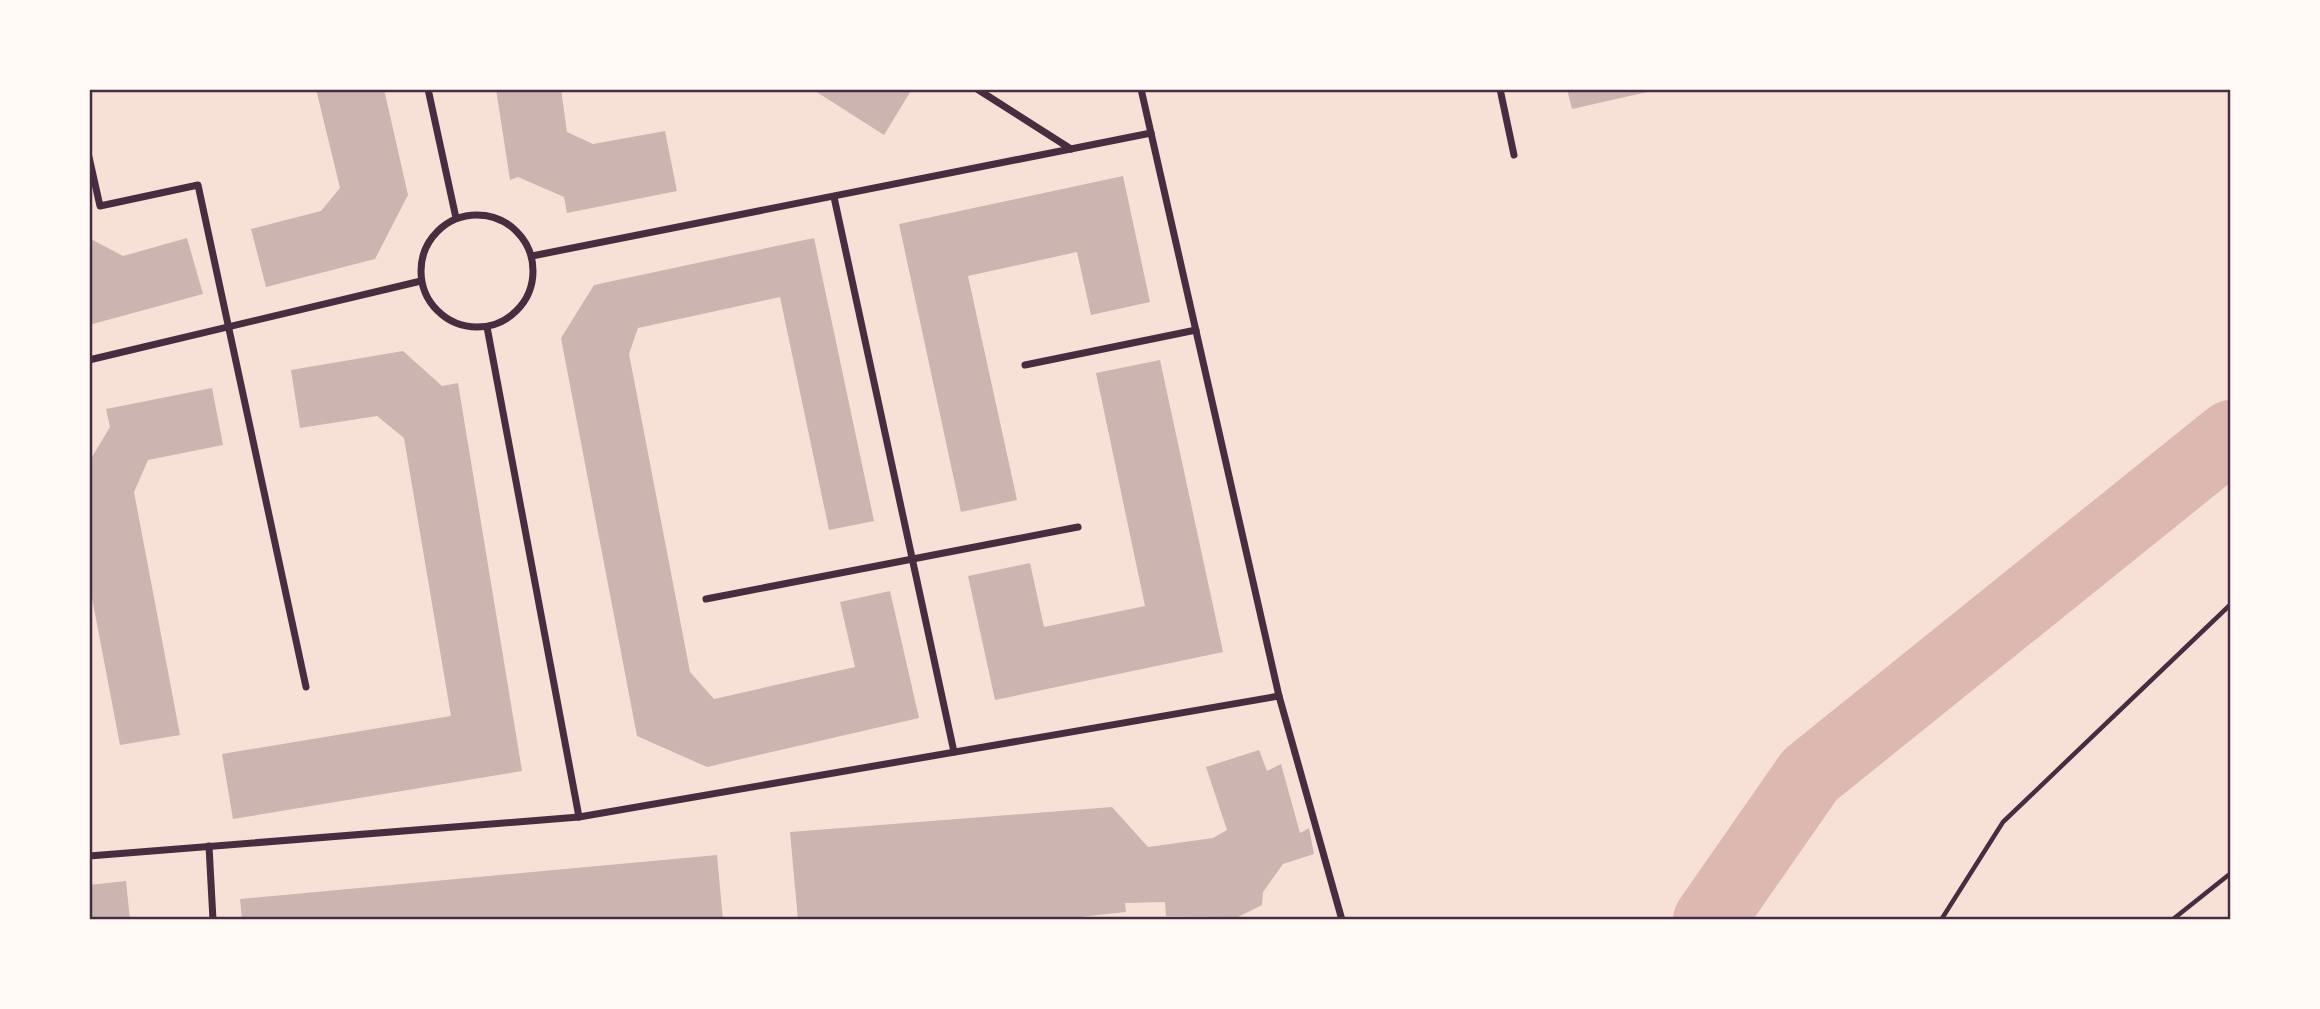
<svg xmlns="http://www.w3.org/2000/svg" width="2320" height="1009" font-family="'DM Sans',sans-serif">
	<rect width="100%" height="100%" fill="#f7e1d7"/>
	<g fill="none" stroke-linecap="round" stroke-linejoin="round">
		<!-- river -->
		<polyline stroke="#dcb8b0" stroke-width="72" points="1709,920 1810,775 2231,436"/>
	</g>
	<!-- building -->
	<g fill="#ccb4b1">
		<polygon points="316,89 384,89 408,195 375,259 266,287 251,229 321,211 340,188"/>
		<polygon points="496,89 561,89 567,132 593,144 665,131 677,191 567,213 564,197 518,177 510,180"/>
		<polygon points="812,89 912,89 884,135"/>
		<polygon points="1567,89 1655,89 1656,90 1572,109"/>
		<polygon points="1123,176 1150,302 1091,315 1077,252 968,276 1017,500 961,512 899,224"/>
		<polygon points="89,238 123,256 187,238 203,294 89,325"/>
		<polygon points="814,238 874,521 829,530 780,297 638,328 629,354 690,672 714,699 855,667 840,602 890,591 919,718 707,767 637,736 561,338 594,285"/>
		<polygon points="403,351 442,386 458,383 522,771 233,819 222,754 451,716 404,438 377,416 300,428 291,370"/>
		<polygon points="1160,360 1223,652 995,700 968,576 1030,563 1044,627 1145,606 1096,373"/>
		<polygon points="212,388 223,445 148,460 134,492 180,735 120,745 89,582 89,462 110,427 106,409"/>
		<polygon points="1259,750 1267,771 1281,764 1300,833 1309,828 1314,854 1283,864 1263,892 1262,905 1238,917 1166,916 1165,902 1125,903 1126,912 1052,920 798,920 790,832 1112,807 1148,847 1213,838 1227,830 1206,767"/>
		<polygon points="717,855 723,920 242,920 240,899"/>
		<polygon points="126,881 130,920 89,920 89,885"/>
	</g>
	<g fill="none" stroke-linecap="round" stroke-linejoin="round">
		<!-- path -->
		<g stroke="#4a2c40" stroke-width="4.5">
			<polyline points="1941,920 2003,822 2231,604"/>
			<polyline points="2172,920 2231,873"/>
		</g>
		<!-- minor -->
		<g stroke="#4a2c40" stroke-width="7">
			<polyline points="428,89 456,218"/>
			<polyline points="977,89 1071,149"/>
			<polyline points="1141,89 1279,696 1342,920"/>
			<polyline points="1500,89 1514,155"/>
			<polyline points="89,157 100,206 198,185 306,687"/>
			<polyline points="834,197 954,752"/>
			<circle cx="477" cy="271" r="56"/>
			<polyline points="532,256 1151,133"/>
			<polyline points="487,327 579,817"/>
			<polyline points="89,360 421,281"/>
			<polyline points="1025,365 1196,330"/>
			<polyline points="706,599 1078,527"/>
			<polyline points="209,846 213,920"/>
			<polyline points="89,856 579,817 1279,696"/>
		</g>
	</g>
	<!-- border -->
	<rect width="2320" height="1009" fill="none" stroke="#fffaf5" stroke-width="182"/>
	<rect x="91" y="91" width="2138" height="827" fill="none" stroke="#4a2c40" stroke-width="2.5"/>
</svg>
